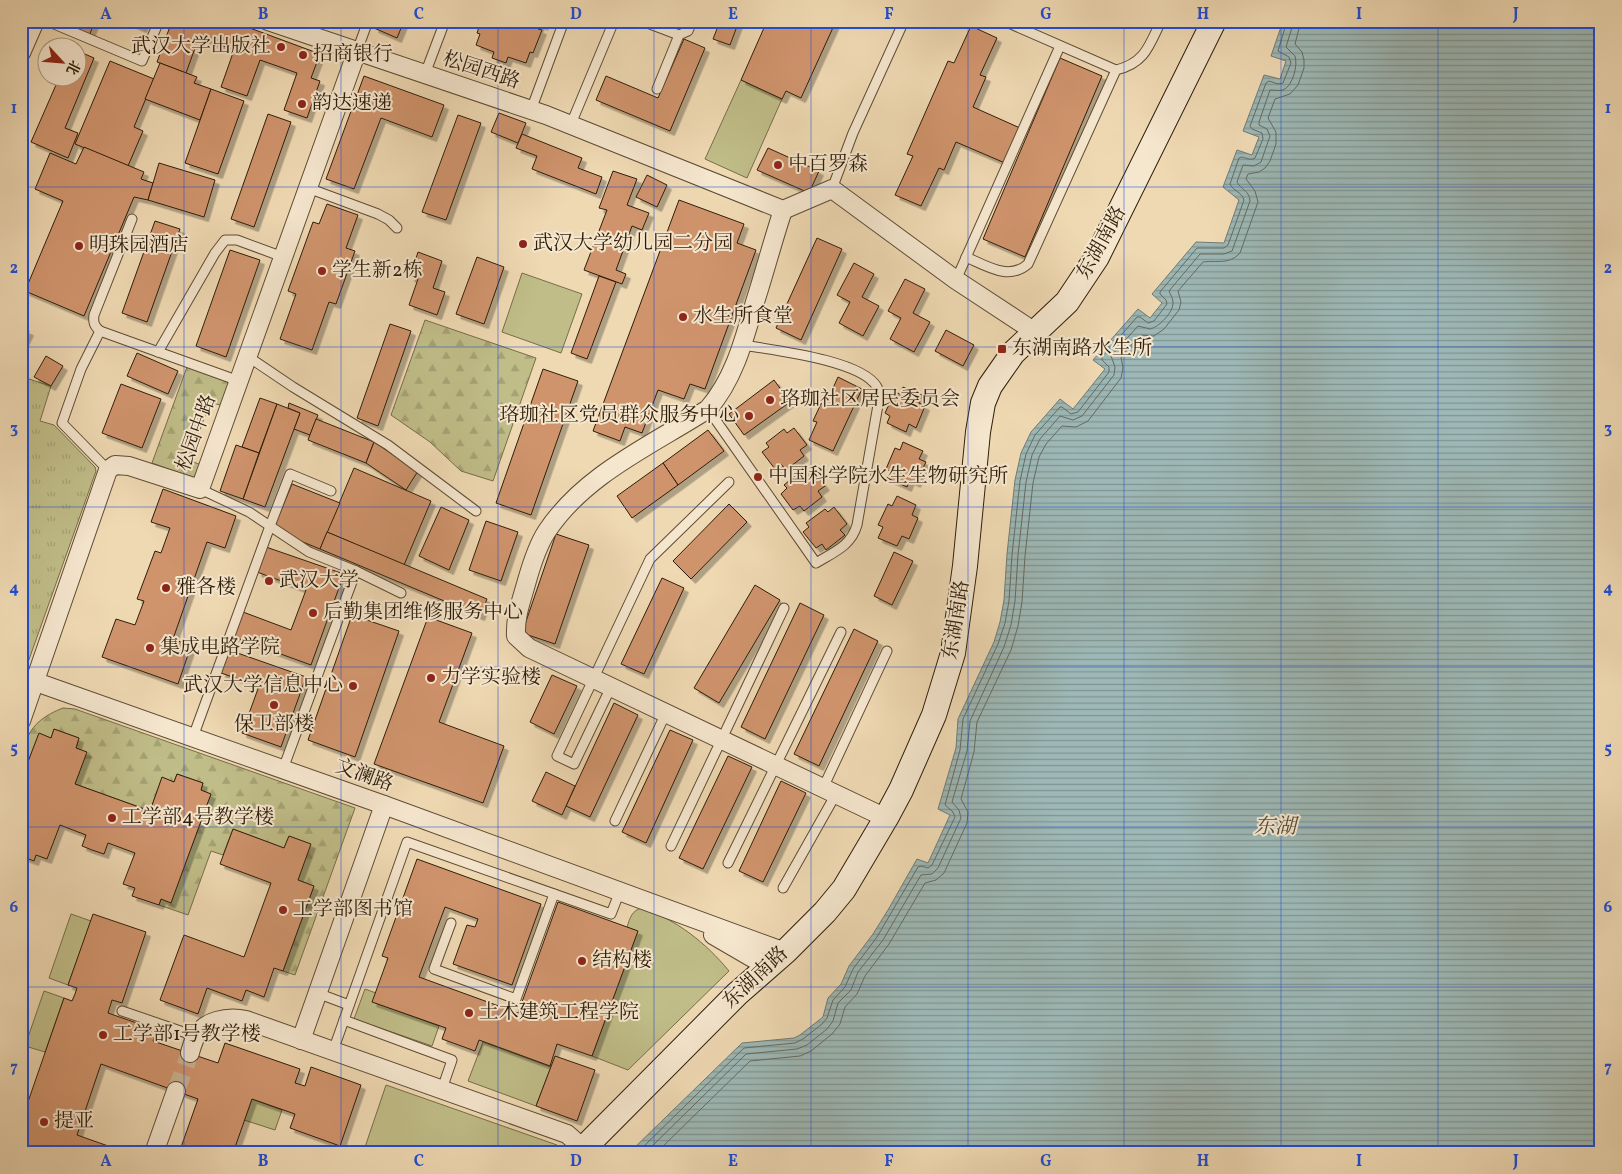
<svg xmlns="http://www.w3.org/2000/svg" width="1622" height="1174" font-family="Vollkorn,'Noto Serif SC',serif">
	<defs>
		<pattern id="forest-firs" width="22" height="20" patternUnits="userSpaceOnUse" patternTransform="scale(1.25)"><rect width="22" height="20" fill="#c0bd88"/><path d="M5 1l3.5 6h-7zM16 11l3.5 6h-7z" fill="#a5a274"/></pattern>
		<pattern id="park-tufts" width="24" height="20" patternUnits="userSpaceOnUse" patternTransform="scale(1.25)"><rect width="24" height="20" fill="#c0bd88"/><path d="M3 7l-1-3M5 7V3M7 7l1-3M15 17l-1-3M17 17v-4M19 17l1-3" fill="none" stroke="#a5a274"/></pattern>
		<pattern id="water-rules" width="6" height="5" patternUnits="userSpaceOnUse" patternTransform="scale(1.25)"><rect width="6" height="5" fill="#9db8b6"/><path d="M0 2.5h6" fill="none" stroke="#809592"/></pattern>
		<filter id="shadow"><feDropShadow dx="4.5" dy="4.5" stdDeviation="0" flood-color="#0004"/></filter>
	</defs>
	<rect width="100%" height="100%" fill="#efd9b3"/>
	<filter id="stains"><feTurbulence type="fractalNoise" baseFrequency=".004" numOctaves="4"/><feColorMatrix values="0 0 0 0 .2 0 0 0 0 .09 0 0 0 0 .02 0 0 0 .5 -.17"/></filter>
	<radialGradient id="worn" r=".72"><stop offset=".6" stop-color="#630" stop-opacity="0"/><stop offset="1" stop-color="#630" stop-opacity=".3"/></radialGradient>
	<!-- grass -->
	<g fill="#c0bd88" stroke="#776d48">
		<polygon points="741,80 782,99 747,178 705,159"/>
		<polygon points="522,273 582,294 561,353 502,332"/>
		<path d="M642,908c35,12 64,35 87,63l-101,99 -36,-14 45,-125 -10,-4c3,-9 5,-17 15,-19z"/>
		<polygon points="71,914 91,921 68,985 49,978"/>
		<polygon points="365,989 376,993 373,1002 439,1026 432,1046 354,1019"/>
		<polygon points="44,991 64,998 45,1052 25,1046"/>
		<polygon points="483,1042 551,1067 536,1106 468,1081"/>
		<polygon points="386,1085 557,1145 550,1153 363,1153"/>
		<polygon points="252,1099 282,1110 275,1130 244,1120"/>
	</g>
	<!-- forest -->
	<g fill="url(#forest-firs)" stroke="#776d48">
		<polygon points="425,320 536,358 493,481 461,471 430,442 391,415"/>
		<polygon points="187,367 231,383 223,406 210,402 189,460 201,465 196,479 152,463"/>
		<path d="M63,708l12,1 280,99 -60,167 -12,-4 31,-85 -16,-6 12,-36 -21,-8 -5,12 -51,-19 -10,26 -12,-4 -23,64 -29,-10 2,-6 10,3 39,-108 -9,-4 2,-7 -26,-9 -3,8 -12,-4 -12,33 -75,-27 11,-32 -10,-4 3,-10 -25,-9 -3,9 -12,-4 -18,47c0,-37 5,-59 42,-73z"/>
	</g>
	<!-- park -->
	<polygon fill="url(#park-tufts)" stroke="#776d48" points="29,379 51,386 40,421 54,425 95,467 96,471 21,682 21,386"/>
	<!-- water -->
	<polygon fill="url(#water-rules)" stroke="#717a71" points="1283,21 1601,21 1601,1153 629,1153 742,1043 794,1038 800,1035 823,1017 828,998 841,984 849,966 873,934 888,910 917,859 928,863 950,815 938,809 956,748 958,719 994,642 1000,622 1004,600 1007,554 1015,480 1021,453 1031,432 1060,399 1073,409 1105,369 1093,360 1138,309 1150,318 1162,303 1152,294 1196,242 1224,243 1239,200 1223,187 1237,150 1252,155 1259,137 1243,131 1264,75 1280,79 1286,61 1271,56"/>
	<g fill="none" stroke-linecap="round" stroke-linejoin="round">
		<!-- shore -->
		<g stroke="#666a60" stroke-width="1">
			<path d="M637,1153l107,-105 51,-5 8,-4 19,-15 5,-6 6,-18 12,-13 8,-18 24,-32 41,-70 3,-1 7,2 4,-3 23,-48 -2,-5 -8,-7 15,-55 3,-31 35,-75 7,-21 4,-22 3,-46 8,-74 6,-27 9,-19 25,-28h2l9,7 7,-2 31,-40v-5l-7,-7v-3l35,-40h3l8,6 6,-2 13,-17 -1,-4 -6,-6v-2l37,-44h27l4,-3 16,-45c-2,-8 -11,-9 -14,-16l9,-26c5,-3 10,4 16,0l8,-19 -1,-6 -10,-4 -2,-3 16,-43 3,-2 9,3 5,-1 8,-20 -2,-6 -11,-6 9,-30"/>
			<path d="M645,1153l101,-99 51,-5 10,-4 20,-16 6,-8 5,-18 13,-13 7,-18 25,-32 38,-65 11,-1 6,-6 23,-50 -2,-8 -7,-8 15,-51 3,-30 34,-74 7,-22 4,-24 3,-46 8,-73 6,-27 8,-16 20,-23 13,4 9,-4 32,-41 1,-8 -4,-11 27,-30 12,3c9,-2 24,-17 23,-27 0,-4 -3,-8 -4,-11l31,-37h24l8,-3 18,-50c0,-10 -10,-12 -13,-19l6,-17 11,1 7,-4 9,-26 -3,-7 -8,-4v-3l11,-32c4,0 9,1 13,0 10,-4 15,-25 12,-34l-9,-9 8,-26"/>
			<path d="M656,1153l94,-92 50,-5 11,-5 21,-17 8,-10 5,-17 12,-13 8,-18 24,-32 36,-61 11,-3 8,-7 23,-50 1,-11 -7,-13 13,-47 3,-30 34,-72 7,-24 4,-24 3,-46 8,-73 6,-26 7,-13 16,-18 14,1 12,-6 33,-43 2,-10 -2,-11 19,-22 14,1 10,-7 15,-19 2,-8 -3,-11 25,-29c14,-2 26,3 37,-9l18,-51 -3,-11 -9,-12 2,-5 11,-2 6,-4 5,-7 6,-17v-12l-8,-14 7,-19 15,-5 8,-9 6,-17v-8l-2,-8 -7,-8 6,-23"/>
		</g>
	</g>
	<!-- building -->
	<g fill="#d0946d" stroke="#2e1d09" filter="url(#shadow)">
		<polygon points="73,21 95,21 89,36 70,28"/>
		<polygon points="125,21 145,21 142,28"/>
		<polygon points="172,21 184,25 185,21 231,21 320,54 311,78 320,81 307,118 284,110 297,73 260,60 247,96 221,87 234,50 199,37 186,73 157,62"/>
		<polygon points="377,21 404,21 397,38 374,28"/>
		<polygon points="481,21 545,21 543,26 540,24 538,29 542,30 533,53 530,52 526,63 508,57 506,63 492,58 494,52 476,45 480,34 477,33"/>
		<polygon points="720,21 739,21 730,45 713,39"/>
		<polygon points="767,21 836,21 801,98 786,91 782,99 741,80"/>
		<polygon points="971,26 997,38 980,75 986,77 973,107 1020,128 1005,163 956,142 944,170 939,168 921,206 895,195 913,156 907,154 948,61 954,63"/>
		<polygon points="684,39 705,48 670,131 596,100 606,76 658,98"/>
		<polygon points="78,51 94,58 65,128 78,133 68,158 31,142 59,78 78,78"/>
		<polygon points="1060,58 1102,76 1025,257 983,239"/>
		<polygon points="110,61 154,79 134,127 143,131 128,166 75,144"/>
		<polygon points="160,63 197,77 194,83 211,89 200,120 145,99"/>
		<polygon points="364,76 444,105 432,137 381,118 354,189 326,179"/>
		<polygon points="211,89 244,101 218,174 185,163"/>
		<polygon points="499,113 526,123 518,143 491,132"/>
		<polygon points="268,114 291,122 254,227 231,219"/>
		<polygon points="458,115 481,123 446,220 422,212"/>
		<polygon points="522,134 582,158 578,168 602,177 596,194 532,169 537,156 516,148"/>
		<polygon points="84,147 144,172 141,179 153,183 148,200 134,197 84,316 25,291 63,201 35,189 50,153 76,164"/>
		<polygon points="768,148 819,171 809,193 757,170"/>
		<polygon points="159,163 215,180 204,217 148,200"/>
		<polygon points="613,171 637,179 627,205 649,213 642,230 632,226 616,270 626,274 622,284 584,270 607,210 599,208"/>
		<polygon points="647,175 667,185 657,207 636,197"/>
		<polygon points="679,200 744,224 737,243 756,250 705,389 690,384 684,399 658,390 642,433 625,427 620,441 593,431"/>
		<polygon points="327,204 358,215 346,248 355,251 336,304 329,302 312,350 280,339 296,294 288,291 313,222 319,224"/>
		<polygon points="155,221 180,229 147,322 122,313"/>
		<polygon points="817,238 842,249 801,340 776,328"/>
		<polygon points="230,250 260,260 226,357 196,346"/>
		<polygon points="418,252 442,261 433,288 445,292 437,315 409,305 418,279 410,277"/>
		<polygon points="477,257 504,267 484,324 456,314"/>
		<polygon points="854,263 874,274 862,297 879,306 863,336 839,323 850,302 837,295"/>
		<polygon points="599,276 616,282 587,359 571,353"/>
		<polygon points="905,279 925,289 913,313 930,322 914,352 890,339 901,318 888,311"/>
		<polygon points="390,324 411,331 378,426 357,418"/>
		<polygon points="21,328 29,331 21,348"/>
		<polygon points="946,330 974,345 963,366 935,351"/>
		<polygon points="137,353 178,371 168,394 127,376"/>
		<polygon points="46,356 63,366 51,386 34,377"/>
		<polygon points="543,369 578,381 531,515 496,503"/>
		<polygon points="838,377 862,389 833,451 809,440 817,422 813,421 825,395 829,397"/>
		<polygon points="774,380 790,402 744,435 729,414"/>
		<polygon points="121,384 161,399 142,448 102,433"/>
		<polygon points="903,387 922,395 919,403 925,406 916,428 909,424 906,432 887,423 890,416 885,413 895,392 900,394"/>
		<polygon points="260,398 277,404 259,453 242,447"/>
		<polygon points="289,403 318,415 310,435 294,429 300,413 288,408"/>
		<polygon points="277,404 300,413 265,507 243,499"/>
		<polygon points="316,419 374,442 366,463 308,440"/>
		<polygon points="794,428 807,445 800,450 804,456 786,470 781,464 775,469 762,452 769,447 766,443 784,429 787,433"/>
		<polygon points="708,430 724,451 678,485 663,463"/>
		<polygon points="374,442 418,471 406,490 366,463"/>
		<polygon points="903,442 923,451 919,459 926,462 916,483 910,480 907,487 887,478 890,471 886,469 895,448 900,450"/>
		<polygon points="236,445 259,453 243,499 220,491"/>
		<polygon points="663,463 678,485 632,518 617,496"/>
		<polygon points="354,468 431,501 404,565 327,532"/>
		<polygon points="812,469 825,486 818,491 822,497 804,511 800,506 793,510 781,494 787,488 784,485 802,470 805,474"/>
		<polygon points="292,484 340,503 320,549 298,540 275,525"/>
		<polygon points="163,489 236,516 225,548 207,542 173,639 191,646 178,684 102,657 116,619 135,625 144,601 137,599 155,551 161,553 170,528 151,522"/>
		<polygon points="897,496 916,505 912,515 918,518 909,539 902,536 897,546 878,538 883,527 878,525 888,504 892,506"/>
		<polygon points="729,504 747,522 691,579 673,561"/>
		<polygon points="441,507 469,520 449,570 419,556"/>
		<polygon points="834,507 847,524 840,530 845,535 826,550 822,544 816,548 803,532 809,527 806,523 825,509 828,512"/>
		<polygon points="486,521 518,532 501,581 469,570"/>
		<polygon points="327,532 487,599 480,616 320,549"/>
		<polygon points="556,534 589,545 555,644 522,633"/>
		<polygon points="266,547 344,574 311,665 234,637 243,612 291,630 306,590 257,572"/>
		<polygon points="894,552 913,561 892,605 874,596"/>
		<polygon points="662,578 684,588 644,674 621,664"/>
		<polygon points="755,585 780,600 719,703 694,688"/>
		<polygon points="800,603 824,615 765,739 741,727"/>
		<polygon points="352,615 399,631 355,757 308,740"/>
		<polygon points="428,617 472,633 439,722 504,746 483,803 374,764"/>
		<polygon points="854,629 878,641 819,766 794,754"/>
		<polygon points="229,650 306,677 281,747 242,733 259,686 221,673"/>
		<polygon points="552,675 577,686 554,734 530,722"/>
		<polygon points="614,703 638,715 590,817 566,806"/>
		<polygon points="54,729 79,738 76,748 87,752 75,784 150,811 162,777 174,782 177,774 203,783 201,790 211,794 171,903 161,899 159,905 132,896 135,888 123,884 135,853 108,843 104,854 92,850 82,846 86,835 60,825 47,859 36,855 34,861 21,856 21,780 39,733 51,738"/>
		<polygon points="670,730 693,740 646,843 622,832"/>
		<polygon points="728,756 752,767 703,869 679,858"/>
		<polygon points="546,772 575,786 562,815 532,801"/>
		<polygon points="781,781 806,793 763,882 739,871"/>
		<polygon points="233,829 284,848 289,836 311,844 298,880 314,886 283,971 274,968 264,997 246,990 242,1001 207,988 198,1014 160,1000 184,935 244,957 271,883 220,864"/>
		<polygon points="417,859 541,904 512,985 453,964 467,925 475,927 478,919 445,907 419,977 518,1013 558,902 638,931 592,1056 557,1044 550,1066 479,1040 475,1051 442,1039 446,1028 372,1002 388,958 382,956"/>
		<polygon points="93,914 146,932 122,1003 112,1000 108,1013 157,1030 153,1041 218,1063 225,1043 300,1069 295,1083 305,1086 311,1067 361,1085 340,1146 290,1128 295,1114 252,1099 233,1153 179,1153 198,1099 101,1064 77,1135 128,1153 21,1153 21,1122 64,998 72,1001 75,994 77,988 68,985"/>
		<polygon points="555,1056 595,1070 577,1121 536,1106"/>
	</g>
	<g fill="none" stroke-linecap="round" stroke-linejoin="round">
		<!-- street-tunnel -->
		<polyline stroke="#c8b391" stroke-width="18" stroke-dasharray="18 9" stroke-linecap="butt" points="176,1091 190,1053"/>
		<!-- lane casing -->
		<g stroke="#5e4c34" stroke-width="11">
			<g id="lane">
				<polyline points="47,21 142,61 159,21"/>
				<polyline points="642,21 679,35"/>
				<path d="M1004,21l112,49c29,-7 33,-24 45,-49"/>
				<polyline points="357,51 368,21"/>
				<polyline points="425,74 445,21"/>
				<polyline points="657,89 679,35 688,31 692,21"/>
				<polyline points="531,110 564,21"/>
				<polyline points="571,124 614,21"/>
				<polyline points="308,188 378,214 389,220 397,228"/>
				<polyline points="832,189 853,133 904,21"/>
				<path d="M132,219l-38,96c-1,7 0,11 6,16l139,50"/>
				<path d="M966,257c21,9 43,24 62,7l88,-194"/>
				<polyline points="956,280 1060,46"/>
				<polyline points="100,331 81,369 62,423 108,470"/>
				<polyline points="158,352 215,253 225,240 237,240 283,257"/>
				<polyline points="247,356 293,387 388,445 476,511"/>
				<path d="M708,409l108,154c18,-11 35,-17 41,-38l21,-120c1,-6 3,-12 -1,-18 -15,-27 -105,-37 -134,-42"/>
				<polyline points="200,489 249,512 309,552 356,571 401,593"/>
				<polyline points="611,687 574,764 557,756 650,559 729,482"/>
				<polyline points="193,737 270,526 290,474 331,491"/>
				<polyline points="283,769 356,571"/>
				<polyline points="823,788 887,651"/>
				<polyline points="615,821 666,713"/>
				<polyline points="671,846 784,608"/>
				<polyline points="728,863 841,632"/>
				<polyline points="783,888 836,794"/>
				<polyline points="451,923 434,969 516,999 554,894"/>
				<polyline points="317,993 349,1005"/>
				<polyline points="122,1011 195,1036"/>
				<polyline points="344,1020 452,1060 442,1089"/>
				<polyline points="333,1051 407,842 611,914 620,891"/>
			</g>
		</g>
		<!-- street casing -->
		<g stroke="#5e4c34" stroke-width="20">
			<g id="street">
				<polyline points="268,21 546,115 783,210 832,189 956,280 1035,332"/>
				<polyline points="21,53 35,21"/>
				<path d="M783,210c-10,30 -18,61 -28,92 -11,38 -21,77 -47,107 -56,36 -123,65 -161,122 -10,15 -16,35 -21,53 -5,18 -11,33 -10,52l13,12 357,170"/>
				<polyline points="36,682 384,805 785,952"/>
				<polyline points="21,721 108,470 115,465 129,466 200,489 357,51"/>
				<polyline points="713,935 768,967"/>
				<polyline points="301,1040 384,805"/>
				<path d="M190,1053c1,-5 3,-10 5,-15 9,-18 33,-22 51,-18l321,114 16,14"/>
				<polyline points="154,1153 176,1091"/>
			</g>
		</g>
		<!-- secondary casing -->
		<g stroke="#2e1d09" stroke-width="26">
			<polyline id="secondary" points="579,1153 737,994 785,952 825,912 844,889 886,818 901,790 934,715 953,653 965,566 978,432 983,403 990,386 1013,353 1067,302 1097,257 1214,21"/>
		</g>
		<!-- lane -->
		<use href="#lane" stroke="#f5e6ce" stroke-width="9"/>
		<!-- street -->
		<use href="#street" stroke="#f5e6ce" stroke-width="18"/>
		<!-- secondary -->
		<use href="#secondary" stroke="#f5e6ce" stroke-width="24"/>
	</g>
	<!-- grid -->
	<path fill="none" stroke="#1d4ed8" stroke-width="1" stroke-opacity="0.55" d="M184,21v1132M341,21v1132M498,21v1132M654,21v1132M811,21v1132M968,21v1132M1124,21v1132M1281,21v1132M1438,21v1132M21,187h1580M21,347h1580M21,507h1580M21,667h1580M21,827h1580M21,987h1580"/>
	<!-- markers -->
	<g fill="#8f2418" stroke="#f5e6ce" stroke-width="2">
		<circle cx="281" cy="47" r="5"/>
		<circle cx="303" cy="55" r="5"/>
		<circle cx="302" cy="104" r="5"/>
		<circle cx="778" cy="165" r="5"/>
		<circle cx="523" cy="244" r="5"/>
		<circle cx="79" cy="246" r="5"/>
		<circle cx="322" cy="271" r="5"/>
		<circle cx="683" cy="317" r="5"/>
		<rect x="997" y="344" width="10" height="10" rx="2.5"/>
		<circle cx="770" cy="400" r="5"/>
		<circle cx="749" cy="416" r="5"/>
		<circle cx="758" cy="477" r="5"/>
		<circle cx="269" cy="581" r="5"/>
		<circle cx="166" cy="588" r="5"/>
		<circle cx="313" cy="613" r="5"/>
		<circle cx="150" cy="648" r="5"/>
		<circle cx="431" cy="678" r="5"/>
		<circle cx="353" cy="686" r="5"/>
		<circle cx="274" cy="705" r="5"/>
		<circle cx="112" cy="818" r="5"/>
		<circle cx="283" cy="910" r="5"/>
		<circle cx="582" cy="961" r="5"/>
		<circle cx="469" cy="1013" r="5"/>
		<circle cx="103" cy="1035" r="5"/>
		<circle cx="44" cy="1122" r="5"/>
	</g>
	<g text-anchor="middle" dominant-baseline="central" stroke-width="4" stroke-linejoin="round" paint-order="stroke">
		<!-- poi labels -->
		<g font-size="20" fill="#2e1d09" stroke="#f5e6ce" text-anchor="start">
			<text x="271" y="47" text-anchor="end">武汉大学出版社</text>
			<text x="313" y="55">招商银行</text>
			<text x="312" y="104">韵达速递</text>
			<text x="788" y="165">中百罗森</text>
			<text x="533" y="244">武汉大学幼儿园二分园</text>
			<text x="89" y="246">明珠园酒店</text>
			<text x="332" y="271">学生新2栋</text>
			<text x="693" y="317">水生所食堂</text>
			<text x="1012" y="349">东湖南路水生所</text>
			<text x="780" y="400">珞珈社区居民委员会</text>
			<text x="739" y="416" text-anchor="end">珞珈社区党员群众服务中心</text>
			<text x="768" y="477">中国科学院水生生物研究所</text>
			<text x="279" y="581">武汉大学</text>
			<text x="176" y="588">雅各楼</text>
			<text x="323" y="613">后勤集团维修服务中心</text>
			<text x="160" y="648">集成电路学院</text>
			<text x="441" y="678">力学实验楼</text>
			<text x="343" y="686" text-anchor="end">武汉大学信息中心</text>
			<text x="274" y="725" text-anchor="middle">保卫部楼</text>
			<text x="122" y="818">工学部4号教学楼</text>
			<text x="293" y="910">工学部图书馆</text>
			<text x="592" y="961">结构楼</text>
			<text x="479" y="1013">土木建筑工程学院</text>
			<text x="113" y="1035">工学部1号教学楼</text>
			<text x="54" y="1122">提亚</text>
		</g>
		<!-- street labels -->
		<g font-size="20" fill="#2e1d09" stroke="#f5e6ce">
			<text transform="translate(481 71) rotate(18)">松园西路</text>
			<text transform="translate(1102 243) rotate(-61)">东湖南路</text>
			<text transform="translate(197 433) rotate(-70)">松园中路</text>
			<text transform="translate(957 620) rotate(-81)">东湖南路</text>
			<text transform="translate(364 776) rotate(20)">文澜路</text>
			<text transform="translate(756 978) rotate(-43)">东湖南路</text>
		</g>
		<!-- water labels -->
		<g font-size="21" font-style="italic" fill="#4f4c3d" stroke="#f5e6ce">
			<text x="1275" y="827">东湖</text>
		</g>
	</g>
	<!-- margin -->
	<rect width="1622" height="1174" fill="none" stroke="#efd9b3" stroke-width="55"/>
	<!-- north arrow -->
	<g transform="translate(62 62) rotate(116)"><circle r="24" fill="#f5e6ce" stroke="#a5967f"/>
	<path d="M0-4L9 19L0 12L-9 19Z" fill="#8f2418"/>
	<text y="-8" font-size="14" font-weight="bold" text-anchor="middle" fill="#2e1d09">北</text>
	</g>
	<rect x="28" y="28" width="1566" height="1118" fill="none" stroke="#1d4ed8" stroke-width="2"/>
	<g font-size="16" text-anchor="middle" font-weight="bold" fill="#1d4ed8">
		<text x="106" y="19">A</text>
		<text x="263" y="19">B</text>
		<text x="419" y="19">C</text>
		<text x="576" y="19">D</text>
		<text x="733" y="19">E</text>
		<text x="889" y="19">F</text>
		<text x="1046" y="19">G</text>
		<text x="1203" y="19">H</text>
		<text x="1359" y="19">I</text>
		<text x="1516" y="19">J</text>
		<text x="14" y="113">1</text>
		<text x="1608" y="113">1</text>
		<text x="14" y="273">2</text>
		<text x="1608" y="273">2</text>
		<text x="14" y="433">3</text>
		<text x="1608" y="433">3</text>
		<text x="14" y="593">4</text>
		<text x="1608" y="593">4</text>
		<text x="14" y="753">5</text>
		<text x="1608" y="753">5</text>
		<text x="14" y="912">6</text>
		<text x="1608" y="912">6</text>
		<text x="14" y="1072">7</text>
		<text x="1608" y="1072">7</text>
		<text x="106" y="1166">A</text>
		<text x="263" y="1166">B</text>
		<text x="419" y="1166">C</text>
		<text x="576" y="1166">D</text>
		<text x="733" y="1166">E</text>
		<text x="889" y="1166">F</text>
		<text x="1046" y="1166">G</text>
		<text x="1203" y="1166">H</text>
		<text x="1359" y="1166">I</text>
		<text x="1516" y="1166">J</text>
	</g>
	<rect width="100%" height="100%" filter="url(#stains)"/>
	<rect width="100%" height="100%" fill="url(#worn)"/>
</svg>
